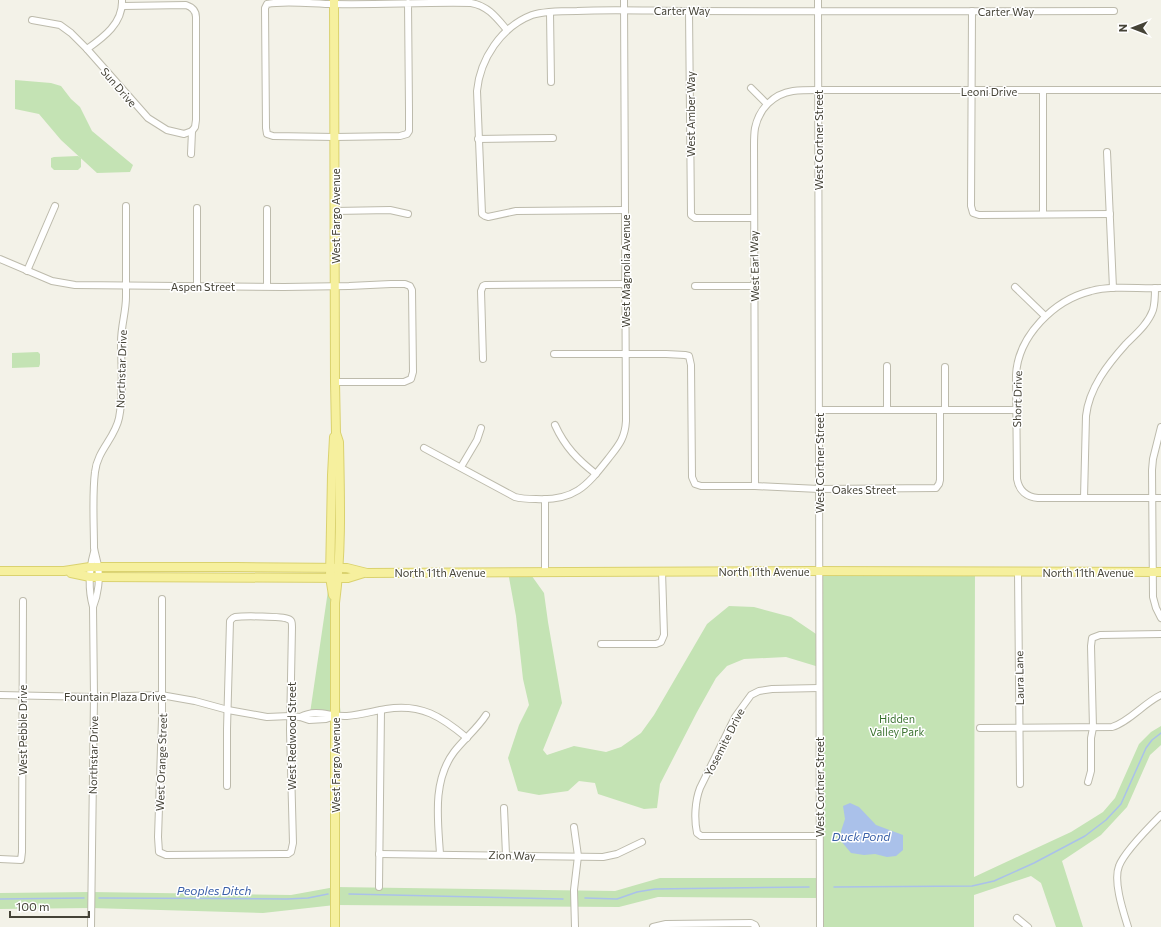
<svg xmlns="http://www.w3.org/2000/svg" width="1161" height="927" font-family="Commissioner,sans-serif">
	<rect width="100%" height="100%" fill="#f3f2e8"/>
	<!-- green -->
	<g fill="#c4e3b4">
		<polygon points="15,80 51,83 61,86 71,99 80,107 92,131 133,165 130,172 97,173 61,140 39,114 15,109"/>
		<polygon points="78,156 81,158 81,167 78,170 54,170 51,167 51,158 54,157"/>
		<polygon points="38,352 40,354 40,364 39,367 12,368 12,353"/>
		<polygon points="330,568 337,680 341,716 309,720 330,577"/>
		<polygon points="819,571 975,572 974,877 1071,832 1103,812 1115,798 1139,744 1151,732 1161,726 1161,745 1150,755 1127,807 1101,835 1062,861 1083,927 1056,927 1041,883 1031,876 974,895 974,927 820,927 819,898 658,897 619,907 335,905 263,913 91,908 0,909 0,893 91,892 291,895 335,887 615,891 660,878 820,878 819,667 786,657 744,659 727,666 716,678 697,712 660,784 657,808 644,809 598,794 595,783 579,781 568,791 539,795 518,791 508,758 519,725 529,705 523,679 516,616 508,572 529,572 544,593 548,622 562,703 543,750 547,755 574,746 606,752 621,747 641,733 654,715 707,624 729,606 754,607 791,617 819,636"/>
	</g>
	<!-- water -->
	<polygon fill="#aac1ea" points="850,803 859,807 876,825 903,835 903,850 896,856 887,857 875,854 864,855 851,853 841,841 841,831 845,819 843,806"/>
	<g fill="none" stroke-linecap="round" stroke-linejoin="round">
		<!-- stream -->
		<g stroke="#aac1ea" stroke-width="1.5">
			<polyline points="834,887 972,886 994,881 1034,863 1085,836 1106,820 1121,804 1146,748 1152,740 1161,733"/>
			<polyline points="349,894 563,899"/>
			<polyline points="99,898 287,899 308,898 328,894"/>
			<polyline points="585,898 617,899 637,892 655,889 809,887"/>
			<polyline points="0,899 84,898"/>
		</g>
		<!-- minor casing -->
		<g stroke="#bdbbac" stroke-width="8">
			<g id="minor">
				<polyline points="818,0 820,927"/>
				<path d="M408,3l1,107v21l-2,3 -7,2 -65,1 -62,-1 -6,-2 -1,-6 -1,-120 2,-4c18,-4 47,0 67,0 45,1 91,-2 137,-1 17,3 25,14 36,27"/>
				<path d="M123,6l63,-1c6,2 10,6 10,12v103l-1,7 -3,4 -1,23"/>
				<polyline points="689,11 691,215 695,218 754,218"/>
				<polyline points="972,11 971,206 973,213 979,215 1110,214"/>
				<polyline points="550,13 551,82"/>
				<polyline points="32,20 60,25 71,33 87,49 148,118 167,130 184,134 192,131"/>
				<path d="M87,49c17,-12 36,-26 35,-49"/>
				<polyline points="751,88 766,103"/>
				<polyline points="1043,90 1043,214"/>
				<polyline points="478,139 553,138"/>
				<polyline points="1107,152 1113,288"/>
				<polyline points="197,208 197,286"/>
				<path d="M624,210l-108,1 -28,6 -3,-1 -3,-2 -5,-123c3,-32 24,-64 55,-76 12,-4 32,-4 45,-4 37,-2 75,0 113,0 141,1 283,0 424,0"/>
				<polyline points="335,211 390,210 408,214"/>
				<polyline points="0,259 52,281 75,285 284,287 349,286 391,284 405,284 410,286 412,290 413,372 411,379 404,382 335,382"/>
				<polyline points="27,271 55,206"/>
				<polyline points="267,286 267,209"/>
				<polyline points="695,286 754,286"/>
				<polyline points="1015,287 1045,316"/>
				<path d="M1161,288c-23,1 -48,-3 -70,3 -37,9 -73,45 -75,84l1,104c2,12 10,18 21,19h123"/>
				<polyline points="554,354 666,354 685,355 689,356 691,365 692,477 695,484 701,486 755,486 819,489 936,488 939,484 940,480 940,410"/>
				<polyline points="483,359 481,291 483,286 485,285 625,284"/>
				<polyline points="819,410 1016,410"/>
				<polyline points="887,410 887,366"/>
				<polyline points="945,410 945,367"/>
				<path d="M555,425c10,22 23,35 41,49"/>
				<polyline points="1161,427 1153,459 1152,470 1153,597 1156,608 1161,618"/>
				<path d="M424,448l91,49c7,2 14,2 21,2 38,2 50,-12 72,-40 10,-13 17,-20 18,-38l-2,-421"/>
				<polyline points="461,467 477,440 481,428"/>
				<path d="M755,486l-1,-340c0,-6 0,-12 1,-18 4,-19 18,-34 38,-37 8,-1 16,-1 24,-1h344"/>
				<path d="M1084,498l2,-82c3,-28 22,-52 40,-72 10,-10 22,-20 27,-34 2,-7 2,-15 2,-22"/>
				<polyline points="545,572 545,499"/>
				<polyline points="1018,572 1020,784"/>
				<path d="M162,599v120l-4,118 1,15 7,3 116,-1h6l3,-2 2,-9 -3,-113 2,-103c0,-4 0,-7 -4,-8 -6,-3 -45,-3 -53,-2 -3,1 -3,2 -5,4l-3,108v57"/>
				<path d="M93,607c-5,-18 -4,-37 1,-55"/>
				<polyline points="601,644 656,644 661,642 664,635 662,571"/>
				<path d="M819,688l-47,1 -13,2 -8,4 -16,22 -35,71c-5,13 -6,31 -3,45l4,3h118"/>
				<polyline points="0,695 94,697 161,695 195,701 228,710 267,717 290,716 300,717 309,720 326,719 335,716"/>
				<path d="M300,717c19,-9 28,0 47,-1 13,-1 27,-5 39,-7 35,-6 56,8 81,29"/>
				<path d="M980,728l132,-1c17,-5 32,-24 49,-32"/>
				<polyline points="1088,782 1091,771 1091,738 1093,728 1091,646 1092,638 1100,635 1161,634"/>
				<polyline points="504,808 506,855"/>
				<polyline points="574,827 578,856 574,890 575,927"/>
				<polyline points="379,854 603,857 617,854 642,842"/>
				<path d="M440,854c-2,-33 -8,-73 14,-102 10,-13 23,-23 32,-37"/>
				<polyline points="0,859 21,860 22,852 23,601"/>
				<polyline points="379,887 381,710"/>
				<polyline points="1017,918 1028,927"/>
				<path d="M91,927l3,-230 -1,-90c5,-12 7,-28 5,-41 -1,-6 -3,-12 -4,-18 0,-23 -2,-53 1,-76 2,-21 20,-34 24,-54 5,-25 2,-51 2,-76 0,-16 5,-30 5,-45v-91"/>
				<polyline points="653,927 666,924 751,923 755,925 756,927"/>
				<path d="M1128,927c-5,-16 -15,-46 -9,-61 5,-14 31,-40 42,-51"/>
			</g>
		</g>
		<!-- major casing -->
		<g stroke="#dad26f" stroke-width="10">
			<g id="major">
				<path d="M334,0l1,382 1,51 3,9c1,54 3,108 -4,161v324"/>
				<polyline points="0,571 64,571 90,567 236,567 347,568 367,573 811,571 1161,572"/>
				<polyline points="71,573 90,577 98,577 348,578 364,573"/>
				<polyline points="333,595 330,577 332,475 334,437"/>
			</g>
		</g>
		<!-- minor -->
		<use href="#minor" stroke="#fff" stroke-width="6"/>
		<!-- major -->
		<use href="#major" stroke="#f6f09e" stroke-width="8"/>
	</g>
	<g text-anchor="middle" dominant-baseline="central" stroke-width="3" stroke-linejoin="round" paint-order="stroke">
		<!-- street labels -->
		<g font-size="11" fill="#454337" stroke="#fff">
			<text x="682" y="10">Carter Way</text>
			<text x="1006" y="11">Carter Way</text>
			<text transform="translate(119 87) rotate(49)">Sun Drive</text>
			<text x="989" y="91">Leoni Drive</text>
			<text transform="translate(690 114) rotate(-90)">West Amber Way</text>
			<text transform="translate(818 140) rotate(-90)">West Cortner Street</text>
			<text transform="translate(335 216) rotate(-90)">West Fargo Avenue</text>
			<text transform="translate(754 266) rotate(-91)">West Earl Way</text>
			<text transform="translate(625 271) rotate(-90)">West Magnolia Avenue</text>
			<text x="203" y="286">Aspen Street</text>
			<text transform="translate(121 369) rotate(-88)">Northstar Drive</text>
			<text transform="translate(1017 399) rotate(-89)">Short Drive</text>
			<text transform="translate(819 463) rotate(-90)">West Cortner Street</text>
			<text x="864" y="489">Oakes Street</text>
			<text x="764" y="571">North 11th Avenue</text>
			<text x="440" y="572">North 11th Avenue</text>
			<text x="1088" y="572">North 11th Avenue</text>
			<text transform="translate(1019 678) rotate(-91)">Laura Lane</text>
			<text x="115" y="696">Fountain Plaza Drive</text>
			<text transform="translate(22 730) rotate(-90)">West Pebble Drive</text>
			<text transform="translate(291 736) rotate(-90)">West Redwood Street</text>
			<text transform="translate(724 742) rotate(-63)">Yosemite Drive</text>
			<text transform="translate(93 755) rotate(-89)">Northstar Drive</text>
			<text transform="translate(161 762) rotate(-88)">West Orange Street</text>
			<text transform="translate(335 765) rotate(-90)">West Fargo Avenue</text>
			<text transform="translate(819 787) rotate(-90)">West Cortner Street</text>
			<text transform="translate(512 855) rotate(1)">Zion Way</text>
		</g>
		<!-- park labels -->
		<g font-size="11" fill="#3a722f" stroke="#fff">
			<text x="897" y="718">Hidden<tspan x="897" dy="13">Valley Park</tspan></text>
		</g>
		<!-- water labels -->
		<g font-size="12" font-style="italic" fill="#3a60a8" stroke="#fff">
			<text x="861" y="836">Duck Pond</text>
			<text x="214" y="890">Peoples Ditch</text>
		</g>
	</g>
	<!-- north arrow -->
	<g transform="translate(1133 28) rotate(270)" stroke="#ffffff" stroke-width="3" paint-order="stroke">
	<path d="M0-3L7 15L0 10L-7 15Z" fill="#454337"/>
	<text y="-6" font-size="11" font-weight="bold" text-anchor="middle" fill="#454337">N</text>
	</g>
	<!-- scale -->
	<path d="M10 911v6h79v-6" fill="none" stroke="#454337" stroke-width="2"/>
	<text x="16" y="911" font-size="12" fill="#454337" stroke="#ffffff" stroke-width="3" paint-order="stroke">100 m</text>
</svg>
